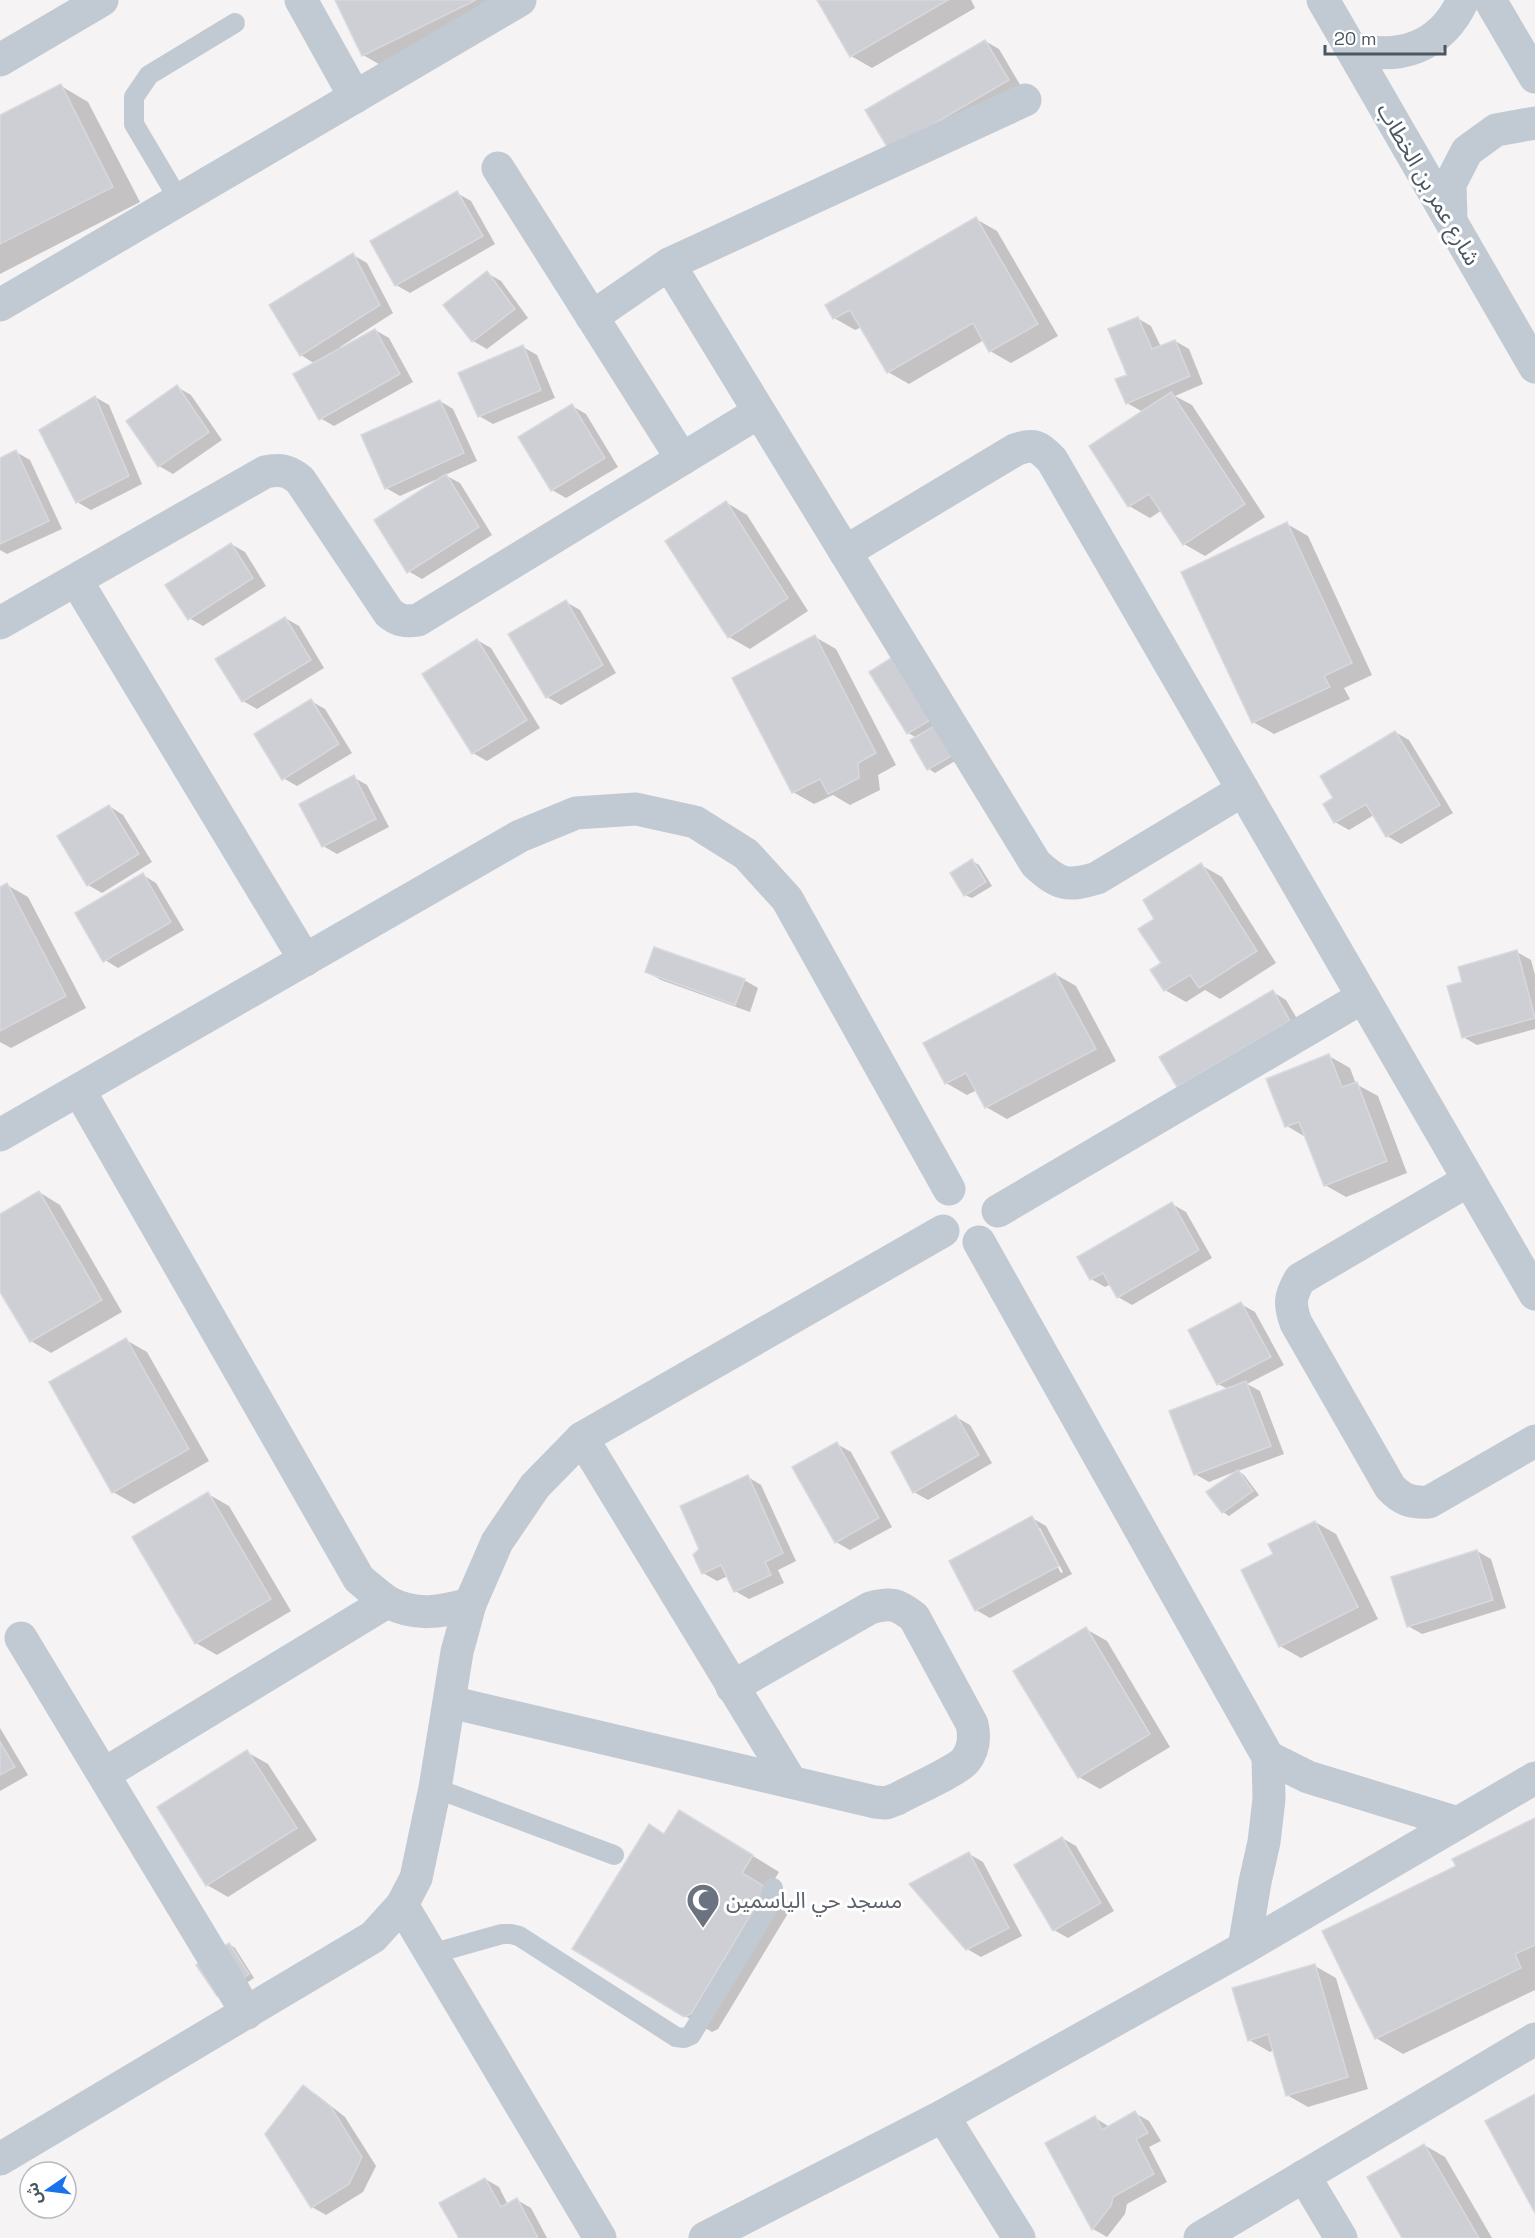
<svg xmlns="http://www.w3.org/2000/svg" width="1535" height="2238" font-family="'Space Grotesk','Noto Sans Arabic',sans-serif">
	<rect width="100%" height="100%" fill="#f5f3f3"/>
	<!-- shadow -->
	<g fill="#0003" fill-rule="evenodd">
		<polygon points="337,0 521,0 384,67 363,55"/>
		<polygon points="818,0 971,0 975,8 872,68 851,56"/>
		<polygon points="985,41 999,49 1022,88 904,157"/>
		<polygon points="61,86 88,102 140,202 0,274 0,117"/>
		<polygon points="457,193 471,201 495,244 410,293 396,285"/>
		<polygon points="976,219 997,231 1058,336 1011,363 990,351 984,340 909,384 888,372 862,327 855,330 834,318"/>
		<polygon points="353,255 367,263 393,313 340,347 341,349 375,330 389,338 413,382 334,426 320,418 315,364 301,355"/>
		<polygon points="487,273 501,281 528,318 487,349 473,341"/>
		<polygon points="1137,318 1151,326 1161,347 1175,341 1189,349 1203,384 1175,396 1192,405 1265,517 1205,556 1184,544 1162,510 1150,518 1129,506 1143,412 1127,403"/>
		<polygon points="523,347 537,355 555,398 493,424 479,416"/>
		<polygon points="177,387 191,395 222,440 173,474 159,466"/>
		<polygon points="95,397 109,405 142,484 91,510 77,502"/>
		<polygon points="440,401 453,409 477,461 445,475 460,483 492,535 422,579 408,571 436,482 435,480 400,496 386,488"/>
		<polygon points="572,406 586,414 618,467 566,498 552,490"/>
		<polygon points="16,452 30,460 62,529 7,554 0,550 0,459"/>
		<polygon points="727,503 747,515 808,611 750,649 729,637"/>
		<polygon points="1287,524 1308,536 1372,675 1344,688 1350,699 1274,734 1253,722"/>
		<polygon points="231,544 245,552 266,586 203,626 189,618"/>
		<polygon points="566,602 580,610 616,673 561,705 547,697"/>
		<polygon points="285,618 299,626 324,668 257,709 243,701 217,660"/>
		<polygon points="815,637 836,649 896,765 878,775 880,790 850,805 833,795 814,804 793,792"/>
		<polygon points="477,640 491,648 540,728 487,761 473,753"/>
		<polygon points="891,660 960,758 935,773 929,769 912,741 917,738 908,733"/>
		<polygon points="311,701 325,709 352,753 297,786 283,778"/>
		<polygon points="1395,732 1409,740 1453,813 1401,844 1387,836 1374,815 1349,830 1335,822 1335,798"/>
		<polygon points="353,777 367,785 389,827 337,854 323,846 301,805"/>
		<polygon points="109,806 123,815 152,862 102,893 88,885"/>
		<polygon points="972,861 979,865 992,886 972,898 965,895"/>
		<polygon points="1201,865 1222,877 1276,963 1220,999 1205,990 1186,1002 1165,990 1157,919"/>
		<polygon points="143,875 156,883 184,930 118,968 105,960"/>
		<polygon points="7,885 28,897 86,1008 11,1048 0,1042 0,889"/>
		<polygon points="1517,952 1531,960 1535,975 1535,1029 1477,1045 1463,1037 1464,983"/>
		<polygon points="647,972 744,980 758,988 750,1012 661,980"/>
		<polygon points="1055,974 1076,986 1116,1061 1007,1119 986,1107 977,1090 967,1095 946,1083"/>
		<polygon points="1273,992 1286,1000 1303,1029 1192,1094"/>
		<polygon points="1329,1056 1350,1068 1356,1084 1378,1096 1407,1173 1346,1197 1325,1185 1307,1138 1287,1126"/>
		<polygon points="39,1192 60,1205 122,1312 51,1353 31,1341 0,1289 0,1216"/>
		<polygon points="1172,1204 1186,1212 1212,1258 1132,1305 1118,1297 1111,1284 1105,1287 1091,1279"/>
		<polygon points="1241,1304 1255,1312 1284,1365 1247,1384 1260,1391 1284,1454 1238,1471 1244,1475 1259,1495 1229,1516 1223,1512 1234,1472 1209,1482 1195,1474 1228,1389 1218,1384"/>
		<polygon points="126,1340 147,1352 209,1461 134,1504 113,1492"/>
		<polygon points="956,1417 970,1425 992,1463 928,1500 914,1492"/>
		<polygon points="837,1444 851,1452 892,1527 850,1550 836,1542"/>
		<polygon points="748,1477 761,1485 796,1561 778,1570 784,1583 749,1599 735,1591 728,1576 717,1581 703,1573"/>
		<polygon points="208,1494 229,1506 291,1611 217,1655 196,1643"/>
		<path d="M1032,1518l14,8 26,48 -82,44 -14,-8zM1037,1528h3l23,44 -2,1z"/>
		<polygon points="1315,1522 1336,1534 1378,1619 1301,1658 1280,1646 1275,1554"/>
		<polygon points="1477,1551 1491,1559 1506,1608 1422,1634 1408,1626"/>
		<polygon points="1086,1629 1107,1641 1170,1747 1100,1789 1079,1777"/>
		<polygon points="0,1728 28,1775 0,1791"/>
		<polygon points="247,1752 268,1764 317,1840 228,1897 207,1885"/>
		<polygon points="1535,1820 1535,1990 1403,2054 1376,2038 1458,1867"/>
		<polygon points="706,1827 779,1872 768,1890 793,1905 718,2029 712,2032 685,2016 665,1835"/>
		<polygon points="1062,1838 1076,1846 1114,1911 1068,1938 1054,1930"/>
		<polygon points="969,1854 983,1862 1022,1936 981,1957 967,1949"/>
		<polygon points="229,1944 235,1948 254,1978 224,1998"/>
		<polygon points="1315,1966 1336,1978 1368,2089 1308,2107 1287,2095 1274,2050 1270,2052 1249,2040"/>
		<polygon points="304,2087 317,2095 345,2117 376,2166 363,2192 326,2215 312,2207"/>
		<polygon points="1135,2113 1149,2121 1161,2141 1149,2147 1167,2182 1127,2204 1125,2214 1107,2237 1093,2229 1047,2143 1095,2118 1110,2127"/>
		<polygon points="1424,2145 1445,2157 1492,2238 1404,2238"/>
		<polygon points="485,2179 499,2187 508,2205 517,2200 531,2208 547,2238 460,2238"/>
	</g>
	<!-- building -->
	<g fill="#cdcfd5" stroke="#d7d9de" stroke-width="1.5">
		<polygon points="335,0 476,0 362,56"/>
		<polygon points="817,0 948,0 850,57"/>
		<polygon points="985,40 1009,80 889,150 865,110"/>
		<polygon points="61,84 113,187 0,244 0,115"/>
		<polygon points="457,191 483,236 395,286 370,241"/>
		<polygon points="976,217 1038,324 989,352 973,323 887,373 850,310 833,319 825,305"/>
		<polygon points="353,253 380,305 300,356 269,305"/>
		<polygon points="487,271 515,309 472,342 443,305"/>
		<polygon points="1138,317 1152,349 1175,340 1190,376 1126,404 1115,379 1127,375 1108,329"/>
		<polygon points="375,329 400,374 319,420 293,374"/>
		<polygon points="523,345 541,390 478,417 458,373"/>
		<polygon points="177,385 209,432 158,467 126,421"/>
		<polygon points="1171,392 1245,504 1183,545 1149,494 1128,507 1089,446"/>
		<polygon points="95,396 129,476 76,503 39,430"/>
		<polygon points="440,400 464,453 385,489 361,435"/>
		<polygon points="572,404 605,458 551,491 518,437"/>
		<polygon points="16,450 49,521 0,544 0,458"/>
		<polygon points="446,474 479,527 407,573 374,520"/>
		<polygon points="726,501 788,598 728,638 665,541"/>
		<polygon points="1287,522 1352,663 1324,676 1330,687 1252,723 1181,572"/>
		<polygon points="231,543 253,578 188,620 165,585"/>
		<polygon points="566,600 603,665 546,698 508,634"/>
		<polygon points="285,617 311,660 242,702 215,659"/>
		<polygon points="815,635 876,753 858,763 859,778 828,794 820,779 792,793 732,678"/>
		<polygon points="477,639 527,720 472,754 422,674"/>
		<polygon points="891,658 930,720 907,734 869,672"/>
		<polygon points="311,699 339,744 282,780 254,734"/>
		<polygon points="938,724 955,754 927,770 910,740"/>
		<polygon points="1395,731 1440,805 1386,837 1366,804 1334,823 1323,804 1333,798 1320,776"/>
		<polygon points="354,775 376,819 322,847 299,804"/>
		<polygon points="109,805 139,854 87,886 57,836"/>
		<polygon points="972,859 986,882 964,896 950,873"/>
		<polygon points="1201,863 1257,951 1199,988 1190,975 1164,991 1150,970 1161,963 1138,929 1154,919 1143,900"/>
		<polygon points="143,873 171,922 103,962 75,913"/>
		<polygon points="7,883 66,996 0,1031 0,887"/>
		<polygon points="654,947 745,979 735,1005 645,972"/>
		<polygon points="1517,950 1535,1018 1462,1038 1447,986 1462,982 1458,967"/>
		<polygon points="1055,973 1096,1049 985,1108 966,1073 945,1084 923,1043"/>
		<polygon points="1273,990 1290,1021 1177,1087 1159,1057"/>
		<polygon points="1329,1054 1342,1087 1357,1082 1387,1161 1324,1186 1299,1122 1285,1127 1266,1079"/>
		<polygon points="39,1191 102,1300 30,1342 0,1292 0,1214"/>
		<polygon points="1172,1202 1199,1250 1117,1298 1103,1273 1090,1280 1077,1257"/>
		<polygon points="1241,1302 1271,1357 1217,1385 1188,1330"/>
		<polygon points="126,1338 189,1449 112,1493 49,1382"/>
		<polygon points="1246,1381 1271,1446 1194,1475 1169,1411"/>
		<polygon points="956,1415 979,1455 913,1493 891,1452"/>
		<polygon points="837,1442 879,1518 835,1543 792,1467"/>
		<polygon points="1238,1470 1253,1491 1222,1513 1206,1492"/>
		<polygon points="748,1475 783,1553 765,1562 771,1575 734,1592 721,1565 702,1574 693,1555 699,1549 680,1506"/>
		<polygon points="208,1492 271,1599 195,1644 132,1537"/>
		<polygon points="1032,1516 1059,1566 975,1611 949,1561"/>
		<polygon points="1315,1521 1358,1607 1279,1647 1241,1570 1273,1554 1268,1544"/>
		<polygon points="1477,1550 1493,1600 1407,1627 1391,1577"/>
		<polygon points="1086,1627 1150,1734 1078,1778 1013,1671"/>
		<polygon points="0,1742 15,1767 0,1775"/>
		<polygon points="247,1750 297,1828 206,1886 157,1807"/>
		<polygon points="679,1810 753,1855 742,1873 767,1888 691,2014 684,2017 572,1949 649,1824 664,1834"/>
		<polygon points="1535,1818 1535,1945 1515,1954 1521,1968 1375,2039 1322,1931 1456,1866 1452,1859"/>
		<polygon points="1062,1837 1101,1903 1053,1931 1014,1865"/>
		<polygon points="969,1852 1009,1928 966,1950 909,1884"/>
		<polygon points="229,1943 249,1974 217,1996 196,1965"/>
		<polygon points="1315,1964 1348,2077 1286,2096 1268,2034 1248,2041 1232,1988"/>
		<polygon points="303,2085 331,2107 362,2157 349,2184 311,2208 265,2134"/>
		<polygon points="1535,2094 1535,2213 1485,2121"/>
		<polygon points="1135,2111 1148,2133 1136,2139 1154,2174 1113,2197 1111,2206 1092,2230 1045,2143 1095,2116 1102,2130"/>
		<polygon points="1424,2144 1479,2238 1402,2238 1367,2177"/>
		<polygon points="485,2178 501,2207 517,2198 538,2238 459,2238 439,2203"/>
	</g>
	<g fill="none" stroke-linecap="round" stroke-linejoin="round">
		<!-- service -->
		<g stroke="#c1cad2" stroke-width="20">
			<polyline points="179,200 134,124 134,97 149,75 235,23"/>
			<polyline points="435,1788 614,1855"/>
			<polyline points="431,1954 502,1934 511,1934 519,1936 676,2037 684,2038 691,2035 767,1910 773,1888"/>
		</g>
		<!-- minor -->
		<g stroke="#c1cad2" stroke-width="33">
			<polyline points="301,0 355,97"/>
			<polyline points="0,60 102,0"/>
			<polyline points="498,168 682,459"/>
			<path d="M669,264l367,600c23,21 31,23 61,14l146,-88"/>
			<polyline points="0,305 520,0"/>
			<polyline points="592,317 669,264 1025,100"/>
			<path d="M845,552l170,-102c18,-7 24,-4 37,10l483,834"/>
			<polyline points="76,580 305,960"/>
			<path d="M0,623l265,-151c15,-3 23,-2 35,8l89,133c10,8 17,9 29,7l341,-208"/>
			<path d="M79,1090l280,489c9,7 19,17 29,23 28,15 53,10 82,2"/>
			<polyline points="0,1135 520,836 576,813 636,809 695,822 746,854 787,899 949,1189"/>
			<path d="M1469,1180l-169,99c-10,17 -11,25 -4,44l94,164c12,13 21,16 39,15l106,-61"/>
			<polyline points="998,1211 1363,997"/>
			<polyline points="979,1242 1268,1757 1269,1799 1264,1842 1255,1882 1244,1948"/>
			<polyline points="582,1438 791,1782"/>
			<polyline points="21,1638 247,2013"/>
			<path d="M450,1702l425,100 11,1 11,-4c14,-8 59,-28 68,-38 9,-11 10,-24 7,-37l-58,-107c-17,-13 -23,-15 -44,-9l-138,79"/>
			<polyline points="1268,1757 1308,1777 1458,1823"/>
			<polyline points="104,1774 387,1602"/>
			<polyline points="402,1905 600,2238"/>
			<polyline points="943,2116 1019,2238"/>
			<polyline points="0,2159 373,1937 402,1905 416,1878 435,1788 457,1652 470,1604 497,1542 535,1486 582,1438 943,1231"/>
			<polyline points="1304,2176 1341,2238"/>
			<polyline points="705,2238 943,2116 1244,1948 1535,1778"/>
			<polyline points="1200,2238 1535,2039"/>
		</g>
		<!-- tertiary -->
		<g stroke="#c1cad2" stroke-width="33">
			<polyline points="1323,0 1535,367"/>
			<polyline points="1490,0 1535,77"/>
			<path d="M1351,48c48,13 90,0 112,-48"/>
			<polyline points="1451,221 1450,184 1467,151 1496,130 1535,123"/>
		</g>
	</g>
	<!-- icons -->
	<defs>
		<g id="mosque-pin" transform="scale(1.725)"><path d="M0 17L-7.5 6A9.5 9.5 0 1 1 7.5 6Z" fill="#6b7280" stroke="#fff"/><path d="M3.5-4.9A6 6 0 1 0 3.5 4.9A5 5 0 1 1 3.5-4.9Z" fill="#fff"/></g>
	</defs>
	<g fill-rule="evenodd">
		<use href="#mosque-pin" x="703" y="1900"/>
	</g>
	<g text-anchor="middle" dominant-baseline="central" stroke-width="6" stroke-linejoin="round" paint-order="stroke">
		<!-- street labels -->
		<g font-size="22" fill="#4a5661" stroke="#fff">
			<text transform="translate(1429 184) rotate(60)">شارع عمر بن الخطاب</text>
		</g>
		<!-- worship labels -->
		<g font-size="22" fill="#5b616d" stroke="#fff" text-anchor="start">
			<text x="726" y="1900">مسجد حي الياسمين</text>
		</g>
	</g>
	<!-- north arrow -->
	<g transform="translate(48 2190) rotate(256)"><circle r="28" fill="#ffffff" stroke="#b7bbc0" stroke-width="1.5"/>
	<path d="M0-4.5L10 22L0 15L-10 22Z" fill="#1a73e8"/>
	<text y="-9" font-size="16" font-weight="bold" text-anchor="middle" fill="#4a5661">ش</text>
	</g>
	<!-- scale -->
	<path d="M1325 45v9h120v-9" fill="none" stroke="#4a5661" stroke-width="3"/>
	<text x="1334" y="45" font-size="18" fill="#4a5661" stroke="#ffffff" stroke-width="4.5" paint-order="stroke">20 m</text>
</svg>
